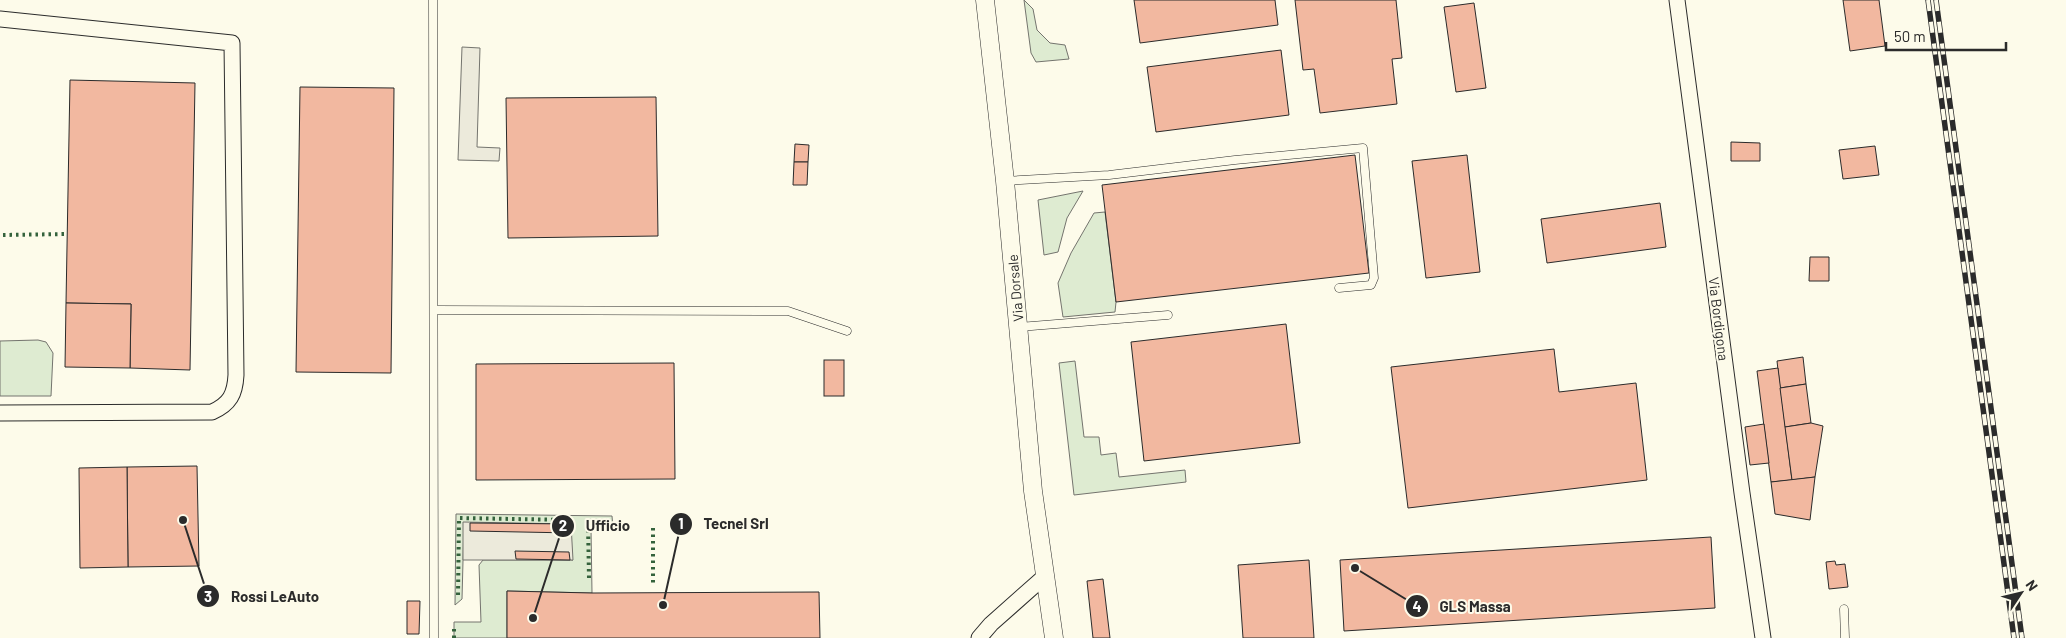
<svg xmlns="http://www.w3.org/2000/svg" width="2066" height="638" font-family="Barlow,sans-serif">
	<rect width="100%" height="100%" fill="#fdfbea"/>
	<!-- green -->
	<g fill="#deebd1" stroke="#74746e">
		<polygon points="1024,0 1033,9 1037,30 1050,43 1065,45 1069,59 1036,62 1031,53"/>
		<polygon points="1083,191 1067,218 1058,252 1044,255 1038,200"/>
		<polygon points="1105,212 1116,302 1115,312 1063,317 1058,283 1071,253 1094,213"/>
		<polygon points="38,340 46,342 53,353 51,396 0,396 0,341"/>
		<polygon points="1075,361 1084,437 1099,437 1101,455 1116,453 1119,477 1185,470 1186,482 1074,495 1059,363"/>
		<polygon points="456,514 612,516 613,528 591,529 592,593 507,591 507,638 454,638 454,622 481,622 479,565 483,560 573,560 464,523 462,599 455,605"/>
	</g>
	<!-- parking -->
	<g fill="#eceadb" stroke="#74746e">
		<polygon points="462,47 480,48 477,147 500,148 499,161 458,160"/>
		<polygon points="463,522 571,524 573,560 463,560"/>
	</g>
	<!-- building -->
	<g fill="#f2b8a0" stroke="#2b2b2b">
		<polygon points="1134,0 1275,0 1278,25 1140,43"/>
		<polygon points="1295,0 1396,0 1402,58 1392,59 1397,104 1320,113 1314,69 1303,70"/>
		<polygon points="1843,0 1879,0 1885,46 1850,51"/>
		<polygon points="1474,3 1486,88 1456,92 1444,7"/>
		<polygon points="1281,50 1289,115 1156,132 1147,67"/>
		<polygon points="70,80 195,83 190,370 130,368 131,304 66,303"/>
		<polygon points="300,87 394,88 391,373 296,372"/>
		<polygon points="656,97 658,236 508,238 506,98"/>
		<polygon points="1731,142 1760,143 1760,161 1731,161"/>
		<polygon points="795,144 809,145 808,162 794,162"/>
		<polygon points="1875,146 1879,175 1843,179 1839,150"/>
		<polygon points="1355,155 1369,273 1116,302 1102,185"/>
		<polygon points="1467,155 1480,272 1426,278 1412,161"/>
		<polygon points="794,162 808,162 807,185 793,185"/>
		<polygon points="1660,203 1666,247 1547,263 1541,219"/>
		<polygon points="1810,257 1829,257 1829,281 1809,281"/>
		<polygon points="66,303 131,304 130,368 65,367"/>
		<polygon points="1286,324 1300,443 1144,461 1131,342"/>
		<polygon points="1554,349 1559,392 1636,383 1647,480 1408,508 1391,367"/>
		<polygon points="1803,357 1806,384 1780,388 1777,361"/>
		<rect x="824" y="360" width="20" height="36"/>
		<polygon points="674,363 675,479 476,480 476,364"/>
		<polygon points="1778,368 1792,480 1771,482 1757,371"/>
		<polygon points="1806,384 1811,423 1785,427 1780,388"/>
		<polygon points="1811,423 1823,426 1815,477 1792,480 1785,427"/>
		<polygon points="1764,424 1769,463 1750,465 1745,427"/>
		<polygon points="197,466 199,566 128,567 127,467"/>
		<polygon points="127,467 128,567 80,568 79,468"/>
		<polygon points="1815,477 1810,520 1775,514 1771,482"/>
		<polygon points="470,523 571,524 572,533 470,531"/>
		<polygon points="1711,537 1715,608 1344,631 1340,560"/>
		<polygon points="515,551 569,552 570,560 516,559"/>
		<polygon points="1309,560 1314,638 1243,638 1238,565"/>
		<polygon points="1835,561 1836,565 1845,564 1848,587 1829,589 1826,562"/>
		<polygon points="1103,579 1110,638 1093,638 1087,581"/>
		<polygon points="507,591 592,593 819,592 820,638 507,638"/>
		<polygon points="407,601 420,601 419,634 407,634"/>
	</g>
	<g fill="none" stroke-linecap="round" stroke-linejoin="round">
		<!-- service casing -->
		<g stroke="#2b2b2b" stroke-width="9">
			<g id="service">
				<polyline points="433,0 434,638"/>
				<polyline points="1005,181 1109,175 1235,160 1363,148 1374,278 1371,285 1339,288"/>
				<polyline points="434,310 788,311 847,331"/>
				<polyline points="1019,327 1168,315"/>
				<polyline points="1844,609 1845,638"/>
			</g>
		</g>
		<!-- minor casing -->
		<g stroke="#2b2b2b" stroke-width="17">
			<g id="minor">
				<polyline points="1677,0 1742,493 1763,638"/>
				<path d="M0,19l232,24 4,332c-1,19 -6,29 -24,37l-212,1"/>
				<polyline points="979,638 991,624 1044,577"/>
			</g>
		</g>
		<!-- tertiary casing -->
		<g stroke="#2b2b2b" stroke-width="19">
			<polyline id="tertiary" points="985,0 1005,181 1033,491 1054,638"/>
		</g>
		<!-- service -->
		<use href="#service" stroke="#fdfbea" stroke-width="8"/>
		<!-- minor -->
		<use href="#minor" stroke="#fdfbea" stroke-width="15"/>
		<!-- tertiary -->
		<use href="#tertiary" stroke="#fdfbea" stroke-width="18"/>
		<!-- rail casing -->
		<g stroke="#2b2b2b" stroke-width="5.5">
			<g id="rail">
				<polyline points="1928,0 2014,638"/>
				<polyline points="1936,0 2022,638"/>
			</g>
		</g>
		<!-- rail -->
		<use href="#rail" stroke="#fdfbea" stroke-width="4" stroke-dasharray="11" stroke-linecap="butt"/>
		<!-- hedge -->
		<g stroke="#34623c" stroke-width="4" stroke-dasharray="2.5 4" stroke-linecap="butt">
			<polyline points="3,235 67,234"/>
			<polyline points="653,528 653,586"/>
			<polyline points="589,578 588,523 609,523"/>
			<polyline points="458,595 459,518 569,520"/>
			<polyline points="454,638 454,626"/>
		</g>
	</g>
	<g text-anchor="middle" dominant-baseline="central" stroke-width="4" stroke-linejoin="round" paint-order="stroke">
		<!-- street labels -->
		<g font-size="14" fill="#2b2b2b" stroke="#fdfbea">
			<text transform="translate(1015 288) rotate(-95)">Via Dorsale</text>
			<text transform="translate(1719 319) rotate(83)">Via Bordigona</text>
		</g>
	</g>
	<!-- callouts -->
	<path fill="none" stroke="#2b2b2b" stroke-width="2" d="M663 605L681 524M533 618L563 526M183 520L208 596M1355 568L1417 606"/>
	<g fill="#2b2b2b" stroke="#fdfbea" stroke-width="2">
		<circle cx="663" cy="605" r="5"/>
		<circle cx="533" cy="618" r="5"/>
		<circle cx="183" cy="520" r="5"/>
		<circle cx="1355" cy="568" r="5"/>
		<circle cx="681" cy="524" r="12"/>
		<circle cx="563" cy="526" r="12"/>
		<circle cx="208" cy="596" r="12"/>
		<circle cx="1417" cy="606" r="12"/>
	</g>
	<g font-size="15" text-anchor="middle" font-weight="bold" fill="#fff">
		<text x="681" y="529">1</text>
		<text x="563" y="531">2</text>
		<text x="208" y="602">3</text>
		<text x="1417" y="612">4</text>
	</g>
	<g font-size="15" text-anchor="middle" font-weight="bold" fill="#2b2b2b" stroke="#fdfbea" stroke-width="4" stroke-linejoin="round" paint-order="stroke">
		<text x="736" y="529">Tecnel Srl</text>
		<text x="608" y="531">Ufficio</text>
		<text x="275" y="602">Rossi LeAuto</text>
		<text x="1475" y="612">GLS Massa</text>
	</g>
	<!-- north arrow -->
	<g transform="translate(2021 593) rotate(55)" stroke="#fdfbea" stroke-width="4" paint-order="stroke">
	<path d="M0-4L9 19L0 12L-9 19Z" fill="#2b2b2b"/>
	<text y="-8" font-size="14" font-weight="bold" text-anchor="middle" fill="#2b2b2b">N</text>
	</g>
	<!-- scale -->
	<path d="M1886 42v8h120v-8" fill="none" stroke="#2b2b2b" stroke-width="2.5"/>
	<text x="1894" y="42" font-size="15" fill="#2b2b2b" stroke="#fdfbea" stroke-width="4" paint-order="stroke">50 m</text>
</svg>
